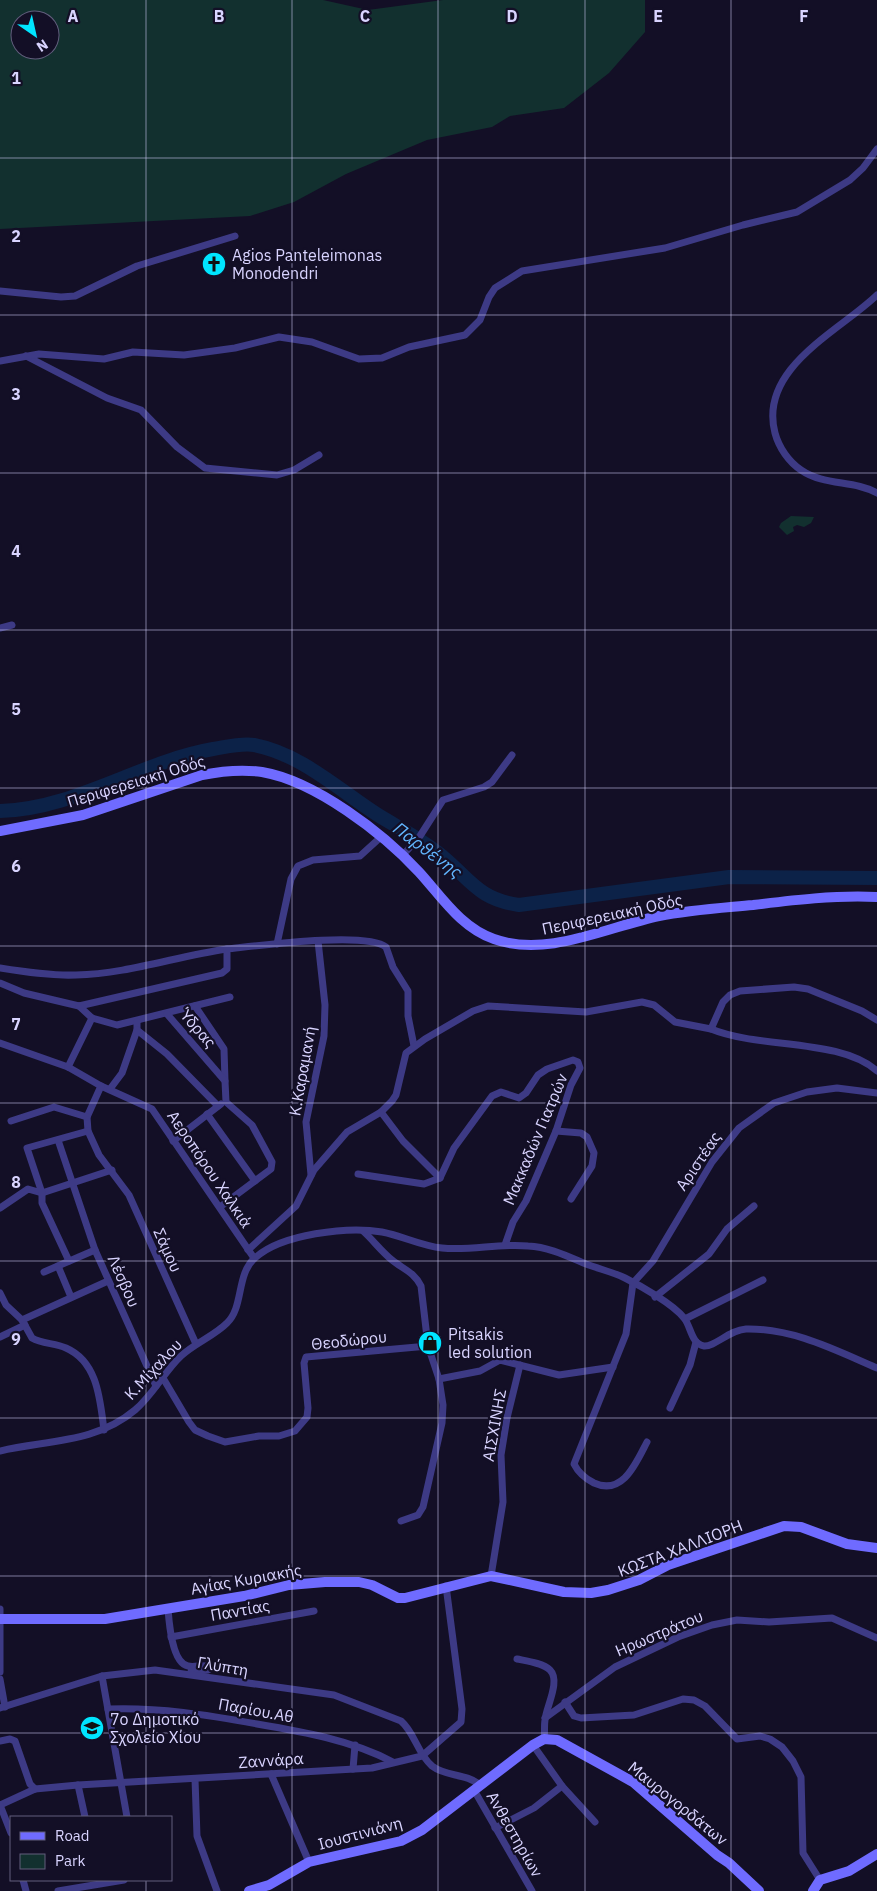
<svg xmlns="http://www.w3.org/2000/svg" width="877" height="1891" font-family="'IBM Plex Sans',sans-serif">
	<rect width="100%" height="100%" fill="#130f26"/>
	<!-- green -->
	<g fill="#12302f" fill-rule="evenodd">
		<path d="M0,0h323l45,10 75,-10h202v32l-36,41 -45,35 -54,8 -18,11 -65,13 -81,34 -52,28 -44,14 -250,13zM20,20h30v30h-30z"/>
		<polygon points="791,516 814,517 811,523 804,527 797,525 793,527 794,531 787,535 779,527 781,523"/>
	</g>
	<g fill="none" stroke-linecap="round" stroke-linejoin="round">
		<!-- river -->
		<path stroke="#0c2248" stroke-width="14" d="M0,811c75,-2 140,-49 213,-62 13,-2 28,-6 41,-4 47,9 85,45 124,70 21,13 45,25 64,41 29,24 36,43 77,49l210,-28 148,1"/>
		<!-- street -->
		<g stroke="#3d3a85" stroke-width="7">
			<polyline points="0,291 61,297 75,296 137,266 235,236"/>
			<path d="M877,295c-37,36 -119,73 -102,138 4,15 14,29 26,37 23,16 53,10 76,23"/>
			<polyline points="26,356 107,398 141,410 177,447 205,468 277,475 294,470 319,455"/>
			<polyline points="0,361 39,354 104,359 133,352 184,355 235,348 279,337 312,342 359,359 382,358 409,347 465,335 480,320 489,297 495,288 522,271 665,248 743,225 797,212 850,180 863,168 877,149"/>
			<polyline points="0,628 12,625"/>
			<polyline points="403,855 420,836 443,800 484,787 492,782 512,755"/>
			<polyline points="277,944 291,879 298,866 313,860 360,856 382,836"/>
			<path d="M0,968c25,4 51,8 76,7 51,-1 101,-19 151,-26"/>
			<path d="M0,983l24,10 55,13 143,-33 5,-4v-20c29,-3 139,-18 159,-2l7,20 15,24v25l6,30"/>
			<polyline points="79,1006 92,1018 117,1025 230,997"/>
			<polyline points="195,1006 224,1049 225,1081"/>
			<polyline points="167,1014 225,1081 226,1102 252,1125 272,1162 271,1169 220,1207"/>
			<polyline points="137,1022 137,1030 167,1054 218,1106"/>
			<path d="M711,1029c49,20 129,9 166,42"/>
			<polyline points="0,1043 68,1067 101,1086 152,1109 254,1258"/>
			<polyline points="68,1067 92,1018"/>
			<polyline points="101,1086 87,1117 88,1131 99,1155 129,1195 196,1344"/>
			<polyline points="110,1089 122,1073 137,1030"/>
			<polyline points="207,1114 255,1181"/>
			<polyline points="11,1121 54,1107 87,1117"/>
			<polyline points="556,1131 581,1133 587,1137 594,1153 592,1166 571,1199"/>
			<polyline points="58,1140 95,1250 156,1386"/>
			<polyline points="173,1141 221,1104"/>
			<polyline points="358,1174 424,1184 440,1178 403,1141 381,1112"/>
			<polyline points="311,1175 306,1122 324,1036 325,1005 318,941"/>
			<polyline points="440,1178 454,1148 492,1096 501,1092 519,1098 526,1093 538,1075 547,1069 573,1060 578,1062 580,1068 571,1085 556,1131 526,1201 513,1222 505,1245"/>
			<polyline points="42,1193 112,1170"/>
			<polyline points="0,1208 28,1189 42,1193"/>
			<path d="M363,1231c10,9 18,20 29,29 11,9 22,12 29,26l7,60 11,33 4,26 -1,18 -19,84 -5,8 -17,6"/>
			<polyline points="248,1250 296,1206 314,1170 347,1132 381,1112 392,1101 396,1095 406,1053 425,1039 473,1011 488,1006 586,1012 642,1002 654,1005 675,1022 711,1029 723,1002 730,995 740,991 794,987 808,989 862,1011 877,1020"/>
			<polyline points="69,1261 42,1203 42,1193 27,1148 88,1131"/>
			<polyline points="58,1266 71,1297"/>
			<polyline points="44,1272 95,1250"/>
			<polyline points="633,1283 653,1261 712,1162 739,1128 774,1103 807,1092 837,1088 877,1093"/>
			<path d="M633,1283l-7,51 -52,130c4,8 12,15 20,19 29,13 42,-20 53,-41"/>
			<path d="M0,1293l6,12 16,15 10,18c10,6 23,5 34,10 32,14 34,52 38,82"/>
			<polyline points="655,1297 709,1254 727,1229 754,1206"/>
			<polyline points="685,1319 763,1280"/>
			<polyline points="22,1320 108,1281"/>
			<polyline points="0,1337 25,1325"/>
			<polyline points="163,1378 189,1422 195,1430 208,1436 225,1442 259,1436 279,1436 295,1431 307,1417 308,1408 304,1363 306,1357 428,1346"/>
			<polyline points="439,1379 480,1371 500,1360 559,1375 613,1367"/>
			<polyline points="670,1408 690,1365 696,1342"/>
			<path d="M0,1451c47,-11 96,-8 135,-41 18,-15 29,-38 46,-54 14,-13 33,-20 46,-33 17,-16 9,-49 28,-65 26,-24 93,-32 127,-26 21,4 39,14 60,16 29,3 57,-5 86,-2 21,1 39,10 58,18 13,5 27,8 39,14 16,8 48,26 59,40 7,8 7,26 20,28 11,1 25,-16 42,-17 47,-1 89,21 131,39"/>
			<polyline points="491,1576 503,1502 501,1455 507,1418 520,1365"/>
			<polyline points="0,1609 0,1672"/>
			<path d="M168,1609c1,13 4,54 20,57 8,2 16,-3 23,2l-3,2 -17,2"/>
			<polyline points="171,1637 314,1611"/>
			<path d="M517,1659c10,2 26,4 33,11 11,11 -4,37 -5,50 -1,6 0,13 -1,19"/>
			<polyline points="102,1676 127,1817"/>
			<polyline points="0,1679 5,1707"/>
			<polyline points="565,1702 574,1716 581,1718 634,1715 683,1699 694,1700 705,1706 737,1739 760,1736 770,1739 782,1747 793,1761 801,1777 803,1853 820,1880"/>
			<path d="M0,1708l102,-32 53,-6 179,25 67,26c14,12 16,32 31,45 14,11 34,7 48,19"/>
			<path d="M108,1709c51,-2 100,6 149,15 47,8 94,16 136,38"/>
			<polyline points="545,1718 615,1667 678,1637 712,1625 737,1620 769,1622 832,1618 877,1638"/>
			<polyline points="0,1741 10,1739 15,1741 30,1784 35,1789"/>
			<polyline points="533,1745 562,1786 595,1822"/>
			<polyline points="353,1769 355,1745"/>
			<polyline points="271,1774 309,1862"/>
			<polyline points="195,1779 197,1836 217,1891"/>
			<polyline points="78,1785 85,1817"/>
			<polyline points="474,1790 532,1891"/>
			<polyline points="0,1805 35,1789 78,1785 372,1768 422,1756 461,1722 462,1709 446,1586"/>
			<polyline points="0,1805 11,1833"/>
			<polyline points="495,1828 534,1808 562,1786"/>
			<polyline points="23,1880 26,1891"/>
			<polyline points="58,1891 124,1880"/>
		</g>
		<!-- secondary -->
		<g stroke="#6f6bff" stroke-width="10">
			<path d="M0,831l83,-16 119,-40c20,-4 39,-6 60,-3 53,9 121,61 157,100 22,24 42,56 75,67 53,19 113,-12 165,-23 31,-6 63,-8 94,-11 41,-5 82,-10 124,-8"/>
			<polyline points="0,1619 105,1619 244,1596 289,1585 325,1582 359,1582 372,1585 398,1598 405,1598 491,1576 564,1592 591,1593 608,1590 639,1580 668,1565 784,1526 801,1527 847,1544 877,1548"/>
			<polyline points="249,1891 269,1885 309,1862 401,1841 422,1830 533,1745 544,1739 557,1740 633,1782 717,1855 729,1863 759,1891"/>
			<polyline points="813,1891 820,1880 849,1871 877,1854"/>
		</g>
	</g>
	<!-- grid -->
	<path fill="none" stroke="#d9d4ff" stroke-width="1" stroke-opacity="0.55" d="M146,0v1817M292,0v1891M438,0v1891M585,0v1891M731,0v1891M0,158h877M0,315h877M0,473h877M0,630h877M0,788h877M0,946h877M0,1103h877M0,1261h877M0,1418h877M0,1576h877M0,1733h877M146,1880v11"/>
	<!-- icons -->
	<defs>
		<g id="church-disc" transform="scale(1.25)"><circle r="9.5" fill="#00e5ff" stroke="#130f26"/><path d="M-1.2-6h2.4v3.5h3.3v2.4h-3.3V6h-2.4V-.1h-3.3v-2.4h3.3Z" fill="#111"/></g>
		<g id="shop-disc" transform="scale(1.25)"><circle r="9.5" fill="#00e5ff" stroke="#130f26"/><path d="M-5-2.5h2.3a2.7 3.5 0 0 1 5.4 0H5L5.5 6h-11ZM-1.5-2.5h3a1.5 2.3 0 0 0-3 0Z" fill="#111"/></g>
		<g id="school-disc" transform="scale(1.25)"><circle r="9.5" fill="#00e5ff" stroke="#130f26"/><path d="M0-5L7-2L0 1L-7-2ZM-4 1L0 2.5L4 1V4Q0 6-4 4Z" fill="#111"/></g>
	</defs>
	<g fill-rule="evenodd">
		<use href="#church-disc" x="214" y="264"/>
		<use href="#shop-disc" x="430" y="1343"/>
		<use href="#school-disc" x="92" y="1728"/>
	</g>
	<g text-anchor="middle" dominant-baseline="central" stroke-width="4.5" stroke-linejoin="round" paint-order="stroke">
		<!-- poi labels -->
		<g font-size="16" fill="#d9d4ff" stroke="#130f26" text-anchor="start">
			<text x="232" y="255">Agios Panteleimonas<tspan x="232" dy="18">Monodendri</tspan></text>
			<text x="448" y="1334">Pitsakis<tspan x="448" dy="18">led solution</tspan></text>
			<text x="110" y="1719">7ο Δημοτικό<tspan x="110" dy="18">Σχολείο Χίου</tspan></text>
		</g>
		<!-- street labels -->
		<g font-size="16" fill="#d9d4ff" stroke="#130f26">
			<text transform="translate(136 781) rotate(-17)">Περιφερειακή Οδός</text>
			<text transform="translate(612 914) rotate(-12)">Περιφερειακή Οδός</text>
			<text transform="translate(198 1028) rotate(49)">Ύδρας</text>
			<text transform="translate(302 1071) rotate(-80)">Κ.Καραμανή</text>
			<text transform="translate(535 1139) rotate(-67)">Μακκαδών Γιατρών</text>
			<text transform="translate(698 1161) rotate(-56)">Αριστέας</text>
			<text transform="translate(210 1169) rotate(56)">Αεροπόρου Χαλκιά</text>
			<text transform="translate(168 1250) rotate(66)">Σάμου</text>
			<text transform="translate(124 1281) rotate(66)">Λέσβου</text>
			<text transform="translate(349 1340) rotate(-6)">Θεοδώρου</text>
			<text transform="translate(153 1369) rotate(-47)">Κ.Μίχαλου</text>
			<text transform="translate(494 1425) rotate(-80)">ΑΙΣΧΙΝΗΣ</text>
			<text transform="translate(680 1548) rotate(-21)">ΚΩΣΤΑ ΧΑΛΛΙΟΡΗ</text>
			<text transform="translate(246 1579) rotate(-10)">Αγίας Κυριακής</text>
			<text transform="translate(240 1610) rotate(-10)">Παντίας</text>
			<text transform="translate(659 1633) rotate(-23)">Ηρωστράτου</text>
			<text transform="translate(223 1666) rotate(10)">Γλύπτη</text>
			<text transform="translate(256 1710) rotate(10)">Παρίου.Αθ</text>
			<text transform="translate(271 1760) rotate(-4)">Ζαννάρα</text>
			<text transform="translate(678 1803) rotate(39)">Μαυρογορδάτων</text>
			<text transform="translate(360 1833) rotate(-15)">Ιουστινιάνη</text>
			<text transform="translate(515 1834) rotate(60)">Ανθεστηρίων</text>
		</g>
		<!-- water labels -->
		<g font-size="18" font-style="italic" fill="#62b6ff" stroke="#130f26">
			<text transform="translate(428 850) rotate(37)">Παρθένης</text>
		</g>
	</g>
	<g font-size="16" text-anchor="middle" font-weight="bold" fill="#d9d4ff" stroke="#130f26" stroke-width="4.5" stroke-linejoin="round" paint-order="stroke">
		<text x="73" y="22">A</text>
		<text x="219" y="22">B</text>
		<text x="365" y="22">C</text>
		<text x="512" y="22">D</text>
		<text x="658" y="22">E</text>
		<text x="804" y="22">F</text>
		<text x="16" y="84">1</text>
		<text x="16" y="242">2</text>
		<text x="16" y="400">3</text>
		<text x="16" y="557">4</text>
		<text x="16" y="715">5</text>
		<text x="16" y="872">6</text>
		<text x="16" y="1030">7</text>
		<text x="16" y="1188">8</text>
		<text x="16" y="1345">9</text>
	</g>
	<!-- legend -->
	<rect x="10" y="1816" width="162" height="65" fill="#130f26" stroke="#625e7d"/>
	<rect x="20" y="1832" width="25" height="8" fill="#6f6bff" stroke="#625e7d"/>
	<text x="55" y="1841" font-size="15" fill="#d9d4ff">Road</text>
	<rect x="20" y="1854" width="25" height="15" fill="#12302f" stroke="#625e7d"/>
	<text x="55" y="1866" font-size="15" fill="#d9d4ff">Park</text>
	<!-- north arrow -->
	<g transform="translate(35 35) rotate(146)"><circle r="24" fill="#130f26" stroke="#625e7d"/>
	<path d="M0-4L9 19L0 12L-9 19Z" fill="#00e5ff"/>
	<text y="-8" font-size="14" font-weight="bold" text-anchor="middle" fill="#d9d4ff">N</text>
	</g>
</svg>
